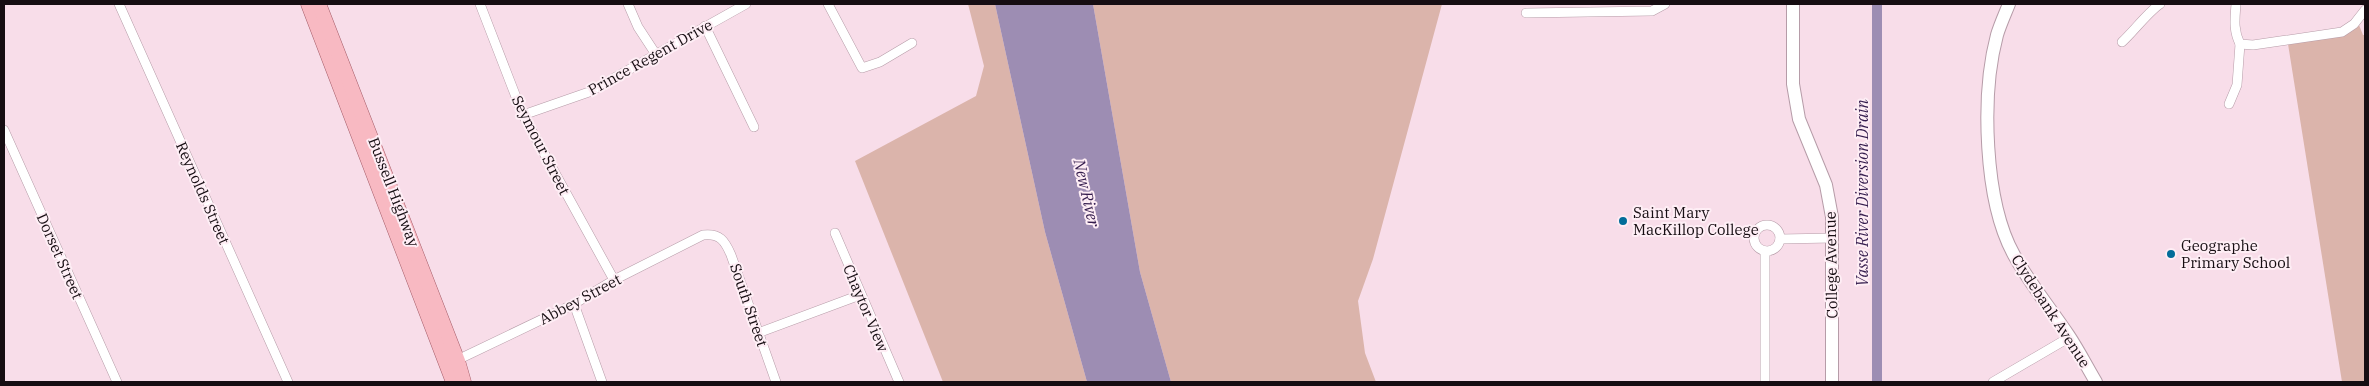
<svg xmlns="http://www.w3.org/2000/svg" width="2369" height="386" font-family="'IBM Plex Serif',serif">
	<rect width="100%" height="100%" fill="#f8dde9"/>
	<!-- green -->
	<g fill="#dbb4ab">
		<polygon points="968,4 995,4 1045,232 1087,382 943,382 855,161 976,96 984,66"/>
		<polygon points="1093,4 1442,4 1373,259 1358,301 1365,353 1376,382 1171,382 1140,272"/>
		<polygon points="2359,25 2363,35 2365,35 2365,382 2342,382 2288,44 2345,34"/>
	</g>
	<!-- water -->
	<polygon fill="#9d8db3" points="995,4 1093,4 1140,272 1171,382 1087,382 1045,232"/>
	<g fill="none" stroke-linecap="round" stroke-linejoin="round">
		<!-- canal -->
		<polyline stroke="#9d8db3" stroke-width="10" points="1877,4 1877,382"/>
		<!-- street casing -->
		<g stroke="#b69ca8" stroke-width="10">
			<g id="street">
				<polyline points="119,4 288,382"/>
				<polyline points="480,4 523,115 614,280"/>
				<polyline points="628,4 638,27 655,53"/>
				<polyline points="828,4 862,68 880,62 912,43"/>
				<path d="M2236,4c-1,14 -3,26 4,40l13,1 89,-13 12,-8 11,-14"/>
				<polyline points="1526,13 1652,11 1665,4"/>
				<polyline points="705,26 754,127"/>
				<path d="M2122,42c12,-11 26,-30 38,-38"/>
				<polyline points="2229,104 2237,85 2240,44"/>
				<polyline points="523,115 589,92 746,4"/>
				<polyline points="4,130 117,382"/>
				<circle cx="1767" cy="238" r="13"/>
				<polyline points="835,233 899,382"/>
				<polyline points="1780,239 1833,238"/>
				<polyline points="574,304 602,382"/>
				<polyline points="758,333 860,295"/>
				<path d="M453,362l121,-58 40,-24 89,-45c17,-2 22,6 28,20l45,127"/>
				<polyline points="1765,382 1765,251"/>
				<polyline points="1993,382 2070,337"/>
			</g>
		</g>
		<!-- secondary casing -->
		<g stroke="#b69ca8" stroke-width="14">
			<g id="secondary">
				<polyline points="1793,4 1793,84 1799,119 1826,185 1832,217 1832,382"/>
				<path d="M2009,4c-4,10 -9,21 -12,31 -16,60 -13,166 17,220 16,29 37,54 55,81 10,15 18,31 27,46"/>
			</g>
		</g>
		<!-- primary casing -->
		<g stroke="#a65e6a" stroke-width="15">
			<g id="primary">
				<polyline points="308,4 453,382"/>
				<polyline points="319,4 458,361 464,382"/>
			</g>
		</g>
		<!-- street -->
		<use href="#street" stroke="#fff" stroke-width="9"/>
		<!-- secondary -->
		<use href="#secondary" stroke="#fff" stroke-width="12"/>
		<!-- primary -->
		<use href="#primary" stroke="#f8b9c2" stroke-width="14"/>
	</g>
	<!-- markers -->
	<g fill="#026c99" stroke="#feeef5" stroke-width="2">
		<circle cx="1623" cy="221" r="5"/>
		<circle cx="2171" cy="254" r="5"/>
	</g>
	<g text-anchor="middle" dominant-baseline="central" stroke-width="4" stroke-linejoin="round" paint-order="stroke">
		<!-- street labels -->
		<g font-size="15" fill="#160d12" stroke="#feeef5">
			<text transform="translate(650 57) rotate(-29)">Prince Regent Drive</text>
			<text transform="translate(541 145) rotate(63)">Seymour Street</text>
			<text transform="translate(394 192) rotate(69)">Bussell Highway</text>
			<text transform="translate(203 193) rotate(66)">Reynolds Street</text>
			<text transform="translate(60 256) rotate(66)">Dorset Street</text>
			<text transform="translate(1831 265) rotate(-91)">College Avenue</text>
			<text transform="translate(580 299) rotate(-28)">Abbey Street</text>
			<text transform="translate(749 305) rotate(71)">South Street</text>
			<text transform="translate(866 308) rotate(67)">Chaytor View</text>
			<text transform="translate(2051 311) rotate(57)">Clydebank Avenue</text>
		</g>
		<!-- poi labels -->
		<g font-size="15" fill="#160d12" stroke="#feeef5" text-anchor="start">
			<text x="1633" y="212">Saint Mary<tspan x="1633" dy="17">MacKillop College</tspan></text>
			<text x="2181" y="245">Geographe<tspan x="2181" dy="17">Primary School</tspan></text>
		</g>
		<!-- water labels -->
		<g font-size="16" font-style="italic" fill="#341c4d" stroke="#feeef5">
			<text transform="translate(1087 193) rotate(77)">New River</text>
			<text transform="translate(1862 193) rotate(-90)">Vasse River Diversion Drain</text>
		</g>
	</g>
	<!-- border -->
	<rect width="2369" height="386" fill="none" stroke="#160d12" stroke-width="10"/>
</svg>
